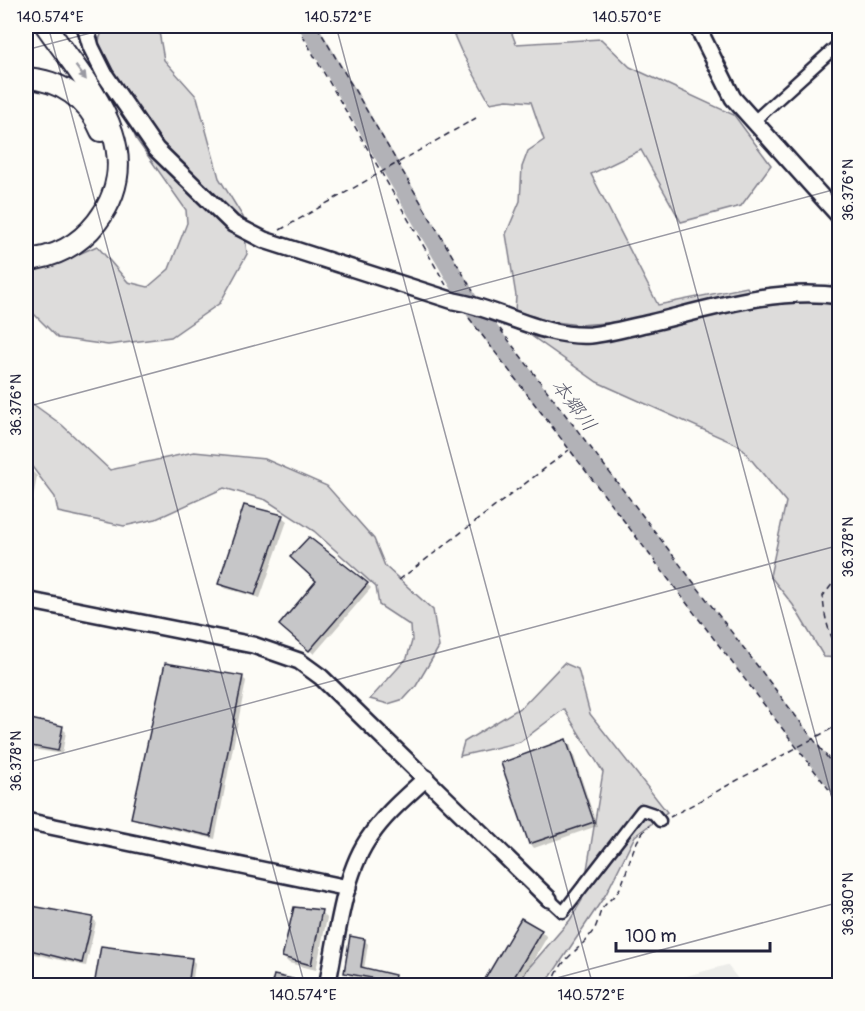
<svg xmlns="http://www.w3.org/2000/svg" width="865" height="1011" font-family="Pangolin,'Klee One',sans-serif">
	<rect width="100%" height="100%" fill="#fdfcf7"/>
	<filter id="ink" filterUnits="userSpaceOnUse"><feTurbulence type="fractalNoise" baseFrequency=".0167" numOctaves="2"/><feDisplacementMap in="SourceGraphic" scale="12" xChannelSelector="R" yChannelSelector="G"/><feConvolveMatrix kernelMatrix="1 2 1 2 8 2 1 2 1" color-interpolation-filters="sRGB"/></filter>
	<g filter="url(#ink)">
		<!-- built -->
		<polygon fill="#ecece9" points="727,965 743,985 675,985 683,977"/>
		<!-- green -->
		<g fill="#dddcdb" stroke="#807f8b" stroke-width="1.5">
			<polygon points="104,26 158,26 164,60 197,97 219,178 243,217 247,254 220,303 171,337 108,345 58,338 30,310 26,311 26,273 54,265 97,246 128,282 148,287 169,269 187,223 186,210 136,139 97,46"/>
			<polygon points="450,26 509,26 516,44 601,39 630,67 734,115 771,165 741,206 681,222 641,150 591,174 658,305 747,287 752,295 618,322 579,325 548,321 515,311 516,296 506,234 520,201 522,167 528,151 544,140 531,102 507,100 490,103 461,51"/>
			<polygon points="814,299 839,304 839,658 824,657 793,605 770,576 786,502 740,446 597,382 533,337 588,342 755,304"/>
			<polygon points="26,399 62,425 110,470 194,452 265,459 327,486 374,539 385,566 433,610 439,647 416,686 404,699 388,704 370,699 407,658 412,641 411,626 379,605 376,587 314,531 266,500 224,488 156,519 124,526 58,512 55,497 30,464 26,462"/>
			<polygon points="564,663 578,669 590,714 667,812 635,836 606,894 545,985 520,985 526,971 570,920 582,900 603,772 564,709 520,742 460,756 464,742 523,706"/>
		</g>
		<!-- shadow -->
		<g fill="#0003">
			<polygon points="26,470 33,472 37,476 26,537"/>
			<polygon points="245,507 282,517 287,521 260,598 224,588 220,584"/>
			<polygon points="367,584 371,588 314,654 285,629"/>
			<polygon points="26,626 34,631 26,669"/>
			<polygon points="242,677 246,681 215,839 137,821 133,817"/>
			<polygon points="26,720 62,728 66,732 62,754 26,748"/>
			<polygon points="565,740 570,744 597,826 534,848 530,843"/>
			<polygon points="26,907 92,918 96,922 86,966 26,952"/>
			<polygon points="321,912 327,918 316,970 289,963 283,957"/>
			<polygon points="541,931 547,937 518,986 494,986 487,979"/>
			<polygon points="364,940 368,944 364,969 394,976 398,980 397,986 372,986 373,981 350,976 346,972"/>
			<polygon points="191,959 195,963 192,986 96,986"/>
		</g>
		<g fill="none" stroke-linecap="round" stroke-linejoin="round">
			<!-- river -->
			<polyline stroke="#b2b2b7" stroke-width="18" points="308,26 476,313 840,788"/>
		</g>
		<!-- building -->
		<g fill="#c6c6c8" stroke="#22223b" stroke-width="1.5">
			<polygon points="244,505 283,515 255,595 218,584"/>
			<polygon points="309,537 368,583 309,651 279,625 316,581 290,557"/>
			<polygon points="165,663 243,676 211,836 131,818"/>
			<polygon points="26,718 63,726 58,751 26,745"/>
			<polygon points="566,739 594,822 529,844 501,763"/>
			<polygon points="26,905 93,917 82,963 26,949"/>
			<polygon points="294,907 322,910 311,965 282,957"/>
			<polygon points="521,918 542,930 509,986 496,986 485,979"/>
			<polygon points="350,936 365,939 361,967 395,975 393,986 371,986 372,978 344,973"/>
			<polygon points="101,946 192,958 188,986 94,986"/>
			<polygon points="274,975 307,982 307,986 271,986"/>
		</g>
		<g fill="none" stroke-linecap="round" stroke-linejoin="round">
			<!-- street casing -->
			<g stroke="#22223b" stroke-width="15">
				<g id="street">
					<polyline points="754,121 840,43"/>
					<polyline points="549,899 563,912 642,810 654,814 660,821"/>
				</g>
			</g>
			<!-- secondary casing -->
			<g stroke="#22223b" stroke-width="20">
				<g id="secondary">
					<path d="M85,26l6,21 14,28 51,74 77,75 31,16 190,61c46,8 89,37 137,34 20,-2 40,-8 59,-12 62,-15 125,-36 190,-27"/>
					<polyline points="697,26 733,98 840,217"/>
					<polyline points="26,600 253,645 299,661 321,677 549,899"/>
					<polyline points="26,821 348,888"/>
					<path d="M327,986c10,-46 16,-114 44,-151 15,-22 36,-39 55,-57"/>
				</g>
			</g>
			<!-- highway casing -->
			<g stroke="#22223b" stroke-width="24">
				<g id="highway">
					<path d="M26,78c34,2 62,21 75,53"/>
					<path d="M26,260c28,-2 53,-15 71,-38 55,-72 -11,-138 -51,-196"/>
				</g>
			</g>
			<!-- path -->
			<g stroke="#22223b" stroke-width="1.5" stroke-dasharray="6 4.5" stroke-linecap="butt">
				<polyline points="297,26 446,285"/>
				<polyline points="317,26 473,291"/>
				<polyline points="280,230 476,118"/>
				<polyline points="469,318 840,804"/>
				<polyline points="500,329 840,774"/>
				<path d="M840,579l-7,4 -10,13c1,19 5,39 17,55"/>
				<polyline points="399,580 569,450"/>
				<polyline points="670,817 840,724"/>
				<path d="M552,986c8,-29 27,-34 41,-55 5,-6 5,-15 9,-22 5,-8 14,-13 18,-21 10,-21 11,-46 29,-62"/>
			</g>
			<!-- street -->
			<use href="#street" stroke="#fdfcf7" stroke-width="10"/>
			<!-- secondary -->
			<use href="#secondary" stroke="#fdfcf7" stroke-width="15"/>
			<!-- highway -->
			<use href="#highway" stroke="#fdfcf7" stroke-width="20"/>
		</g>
		<!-- one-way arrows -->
		<defs><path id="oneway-solid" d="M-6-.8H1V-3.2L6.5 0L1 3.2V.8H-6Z" transform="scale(1.5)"/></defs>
		<use fill="#9a9aa2" href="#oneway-solid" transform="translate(81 73) rotate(53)"/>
	</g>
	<!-- ticks -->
	<path fill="none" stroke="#22223b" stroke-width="1.5" stroke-opacity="0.45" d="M48,26l257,960M336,26l257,960M625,26l215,802M26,50l91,-24M26,407l814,-219M26,763l814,-218M527,986l313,-84"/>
	<g text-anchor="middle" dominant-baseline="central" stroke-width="4.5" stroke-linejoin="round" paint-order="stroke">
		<!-- water labels -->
		<g font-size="20" font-style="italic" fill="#545466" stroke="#fdfcf7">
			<text transform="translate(574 405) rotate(53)">本郷川</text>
		</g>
	</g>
	<!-- margin -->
	<rect width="865" height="1011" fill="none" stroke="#fdfcf7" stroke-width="66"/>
	<!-- scale -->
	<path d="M616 942v9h154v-9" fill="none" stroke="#22223b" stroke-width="3"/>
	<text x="625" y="942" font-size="18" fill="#22223b" stroke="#fdfcf7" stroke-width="4.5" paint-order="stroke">100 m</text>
	<rect x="33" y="33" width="799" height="945" fill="none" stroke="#22223b" stroke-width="2"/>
	<g font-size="15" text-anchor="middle" fill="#22223b">
		<text x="50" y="22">140.574°E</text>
		<text x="338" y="22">140.572°E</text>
		<text x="627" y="22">140.570°E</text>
		<text transform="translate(848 190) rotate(-90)" y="5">36.376°N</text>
		<text transform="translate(16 405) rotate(-90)" y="5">36.376°N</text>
		<text transform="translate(848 547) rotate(-90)" y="5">36.378°N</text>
		<text transform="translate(16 761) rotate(-90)" y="5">36.378°N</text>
		<text transform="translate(848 904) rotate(-90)" y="5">36.380°N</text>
		<text x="303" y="1000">140.574°E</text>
		<text x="591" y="1000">140.572°E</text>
	</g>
</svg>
